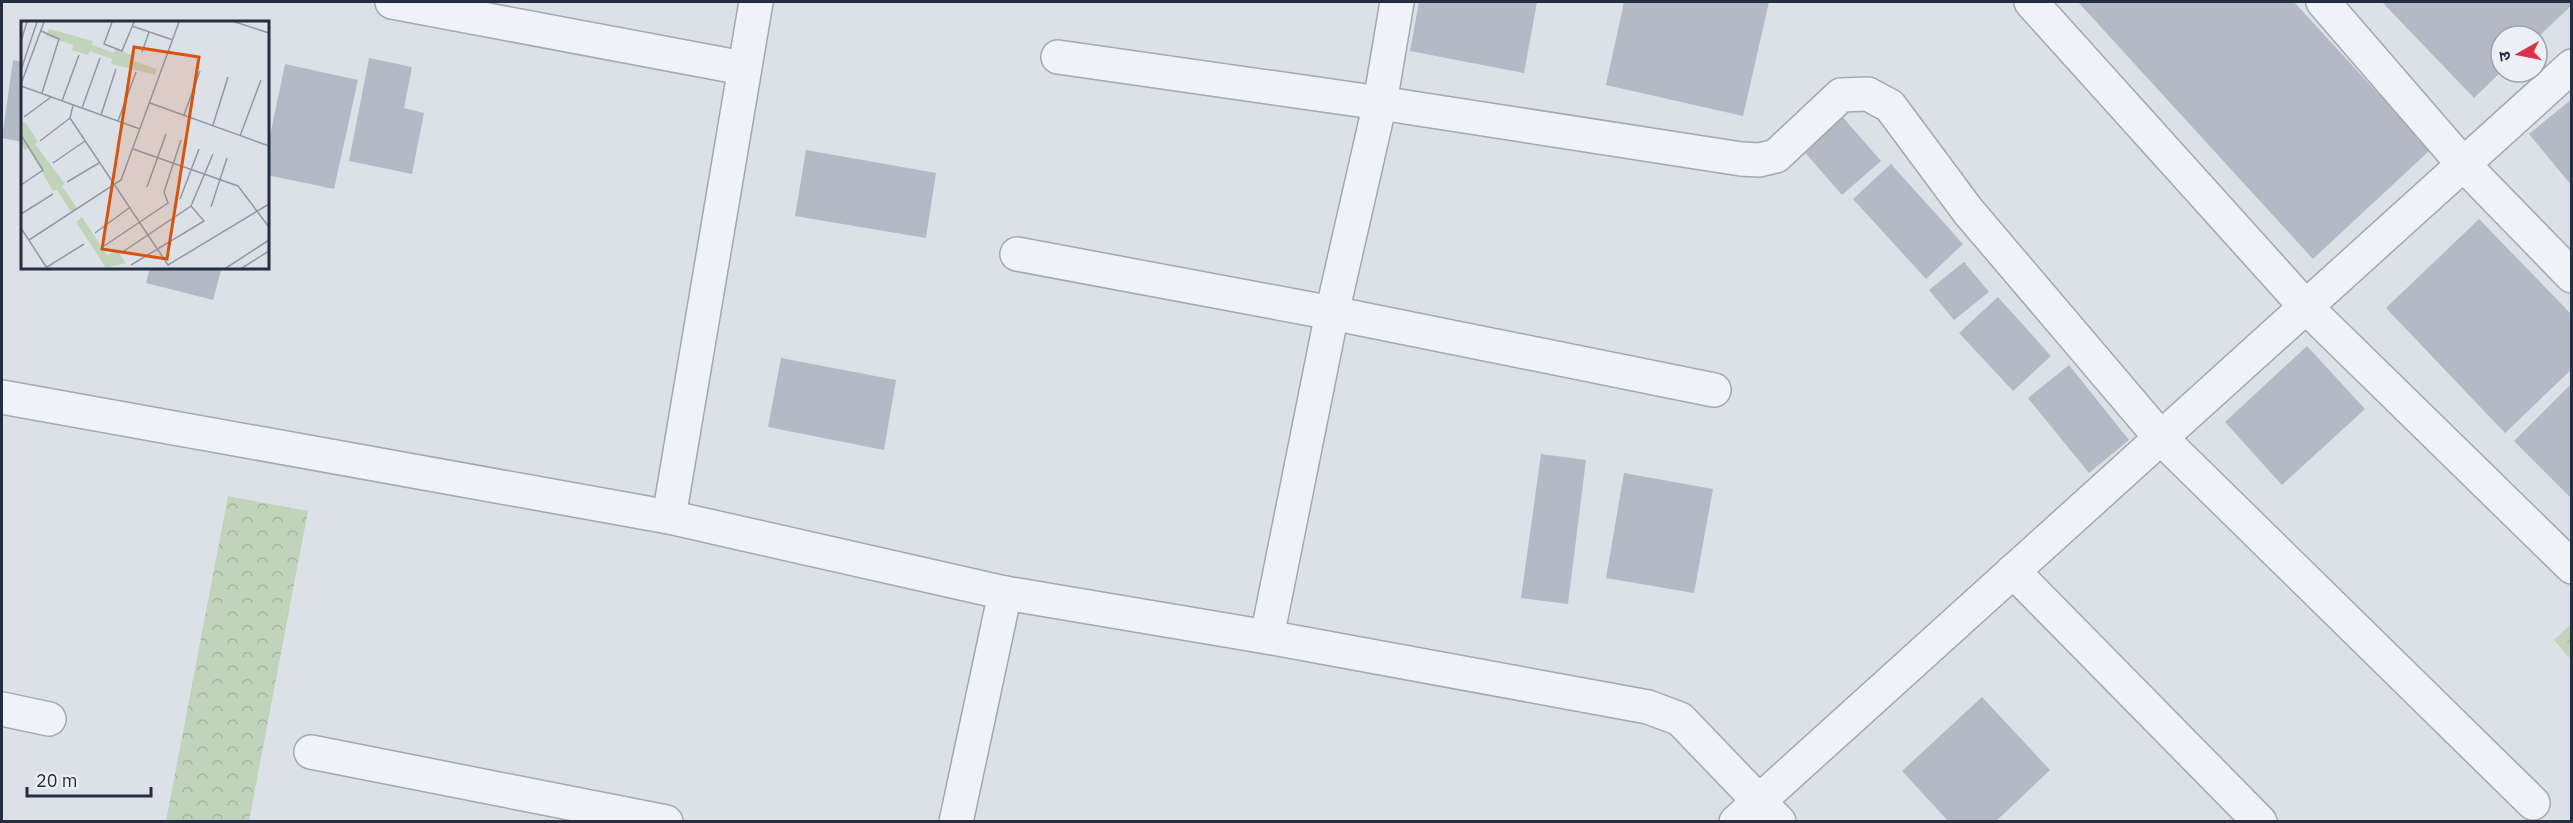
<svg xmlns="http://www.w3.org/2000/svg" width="2573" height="823" font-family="'IBM Plex Sans','Noto Sans Devanagari',sans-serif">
	<defs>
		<pattern id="forest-crowns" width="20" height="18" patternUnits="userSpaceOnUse" patternTransform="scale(1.5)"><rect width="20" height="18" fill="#c2d3bc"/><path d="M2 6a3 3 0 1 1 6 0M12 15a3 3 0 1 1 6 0" fill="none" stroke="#a7b5a3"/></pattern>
	</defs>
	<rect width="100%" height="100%" fill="#dce1e8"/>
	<!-- forest -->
	<g fill="url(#forest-crowns)">
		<polygon points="228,496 308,511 249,821 166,821"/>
		<polygon points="2571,624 2571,660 2554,640"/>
	</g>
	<!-- building -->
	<g fill="#b3bac5">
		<polygon points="1419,2 1537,2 1524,73 1410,51"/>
		<polygon points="1624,2 1769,2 1743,116 1606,85"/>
		<polygon points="2078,2 2294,2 2430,150 2313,259"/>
		<polygon points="2382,2 2571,2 2572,5 2537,38 2501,36 2501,72 2474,98"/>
		<polygon points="369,58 412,67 404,108 424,113 412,174 349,161"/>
		<polygon points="13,60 22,62 22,142 2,138"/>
		<polygon points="285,64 358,80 334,189 267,175 267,150"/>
		<polygon points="2572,99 2572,186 2529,134"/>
		<polygon points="1840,114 1881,161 1842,195 1801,148"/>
		<polygon points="806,150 936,173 926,238 795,216"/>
		<polygon points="1891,164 1963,244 1926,279 1853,199"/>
		<polygon points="2479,219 2572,315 2572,369 2505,433 2386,308"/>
		<polygon points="1964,262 1989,292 1954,320 1929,290"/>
		<polygon points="150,267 222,267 213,300 146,283"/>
		<polygon points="1998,297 2051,356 2013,391 1959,333"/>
		<polygon points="2307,346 2365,409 2282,485 2225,422"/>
		<polygon points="781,358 896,380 884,450 768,427"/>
		<polygon points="2069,365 2129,440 2089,473 2028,398"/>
		<polygon points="2572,383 2572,499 2514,441"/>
		<polygon points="1541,454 1586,460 1568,604 1521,598"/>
		<polygon points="1624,473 1713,489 1694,593 1606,578"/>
		<polygon points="1982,697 2050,770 1995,822 1949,822 1902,771"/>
	</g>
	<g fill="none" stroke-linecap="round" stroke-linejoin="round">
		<!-- street casing -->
		<g stroke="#a1a8b2" stroke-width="36">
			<g id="street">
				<polyline points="392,2 743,68"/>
				<polyline points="2031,2 2306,307 2572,567"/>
				<polyline points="2323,2 2464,165 2572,276"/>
				<polyline points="1058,57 1380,103 1741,159 1759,160 1776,156 1841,95 1868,94 1890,106 1968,211 2161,438 2533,803"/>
				<polyline points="1017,254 1332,313 1714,390"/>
				<polyline points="2,397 669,517 1005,593 1267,637 1648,707 1680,719 1779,822"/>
				<polyline points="669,517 756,2"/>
				<polyline points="2013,571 2260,822"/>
				<polyline points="1267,637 1332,313 1380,103 1397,2"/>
				<polyline points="2,709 49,719"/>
				<polyline points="311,752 666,822"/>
				<polyline points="956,822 1005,593"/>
				<polyline points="1736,822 2572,66"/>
			</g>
		</g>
		<!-- street -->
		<use href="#street" stroke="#eff2f6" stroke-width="33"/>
	</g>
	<!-- overview -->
	<g transform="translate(21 21)">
		<rect width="248" height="248" fill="#dce1e8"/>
		<path d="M28,8l44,12 -1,4 22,8 1,-4 17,6 -1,5 26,9 -2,6 -44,-11 1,-5 -22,-8 -2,4 -16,-5 1,-5 -27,-9zM0,101l5,1 12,19 -3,2 30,40 -3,2 15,22 -6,4 -14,-22 -4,1 -25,-43 -3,2 -4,-6zM61,196l25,38 10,-5 9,13 -20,5 -30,-46z" fill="#c2d3bc"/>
		<path fill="none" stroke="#9299a5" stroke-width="1.5" d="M91,1l-8,22 18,7 12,-29M214,1l34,11M111,5l41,14M20,10l18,8 -17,54M0,20l6,-19M121,31l7,-20M0,49l16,-48M0,63l23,-62M0,65l119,43M41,80l17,-46M129,82l119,43M52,84l-3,13 98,147 101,-61M61,87l18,-50M80,94l15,-46M163,94l16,-44M3,96l27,-20M97,100l18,-49M192,104l15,-48M0,114l22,35 -22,15M219,115l21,-56M19,120l30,-23M112,128l105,37 31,41M32,142l32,-22M46,161l32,-19M126,166l19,-53M159,178l19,-50M190,186l16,-49M0,193l32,-20M0,207l26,40M74,212l34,-25M8,219l92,-60 58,-158M83,225l64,-43 -4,-11 17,-52M100,232l70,-47 22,-52M110,244l73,-44 -13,-15M26,246l37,-23M205,247l43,-28M221,247l27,-17"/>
		<path fill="#d45511" fill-opacity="0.15" stroke="#d45511" stroke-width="3" d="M113,26l65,10 -32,202 -65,-10z"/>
		<rect width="248" height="248" fill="none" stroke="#242e40" stroke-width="3"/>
	</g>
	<!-- border -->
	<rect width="2573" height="823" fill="none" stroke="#242e40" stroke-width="6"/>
	<!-- north arrow -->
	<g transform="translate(2519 54) rotate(261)"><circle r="28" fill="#ecf0f6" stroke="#9ca2ad" stroke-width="1.5"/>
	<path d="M0-4.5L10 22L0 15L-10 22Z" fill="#dc3249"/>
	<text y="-9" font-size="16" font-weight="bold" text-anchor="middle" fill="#242e40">उ</text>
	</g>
	<!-- scale -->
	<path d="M27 787v9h124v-9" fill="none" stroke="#242e40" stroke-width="3"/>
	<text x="36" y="787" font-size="18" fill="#242e40" stroke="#ecf0f6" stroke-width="4.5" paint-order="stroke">20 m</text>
</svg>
